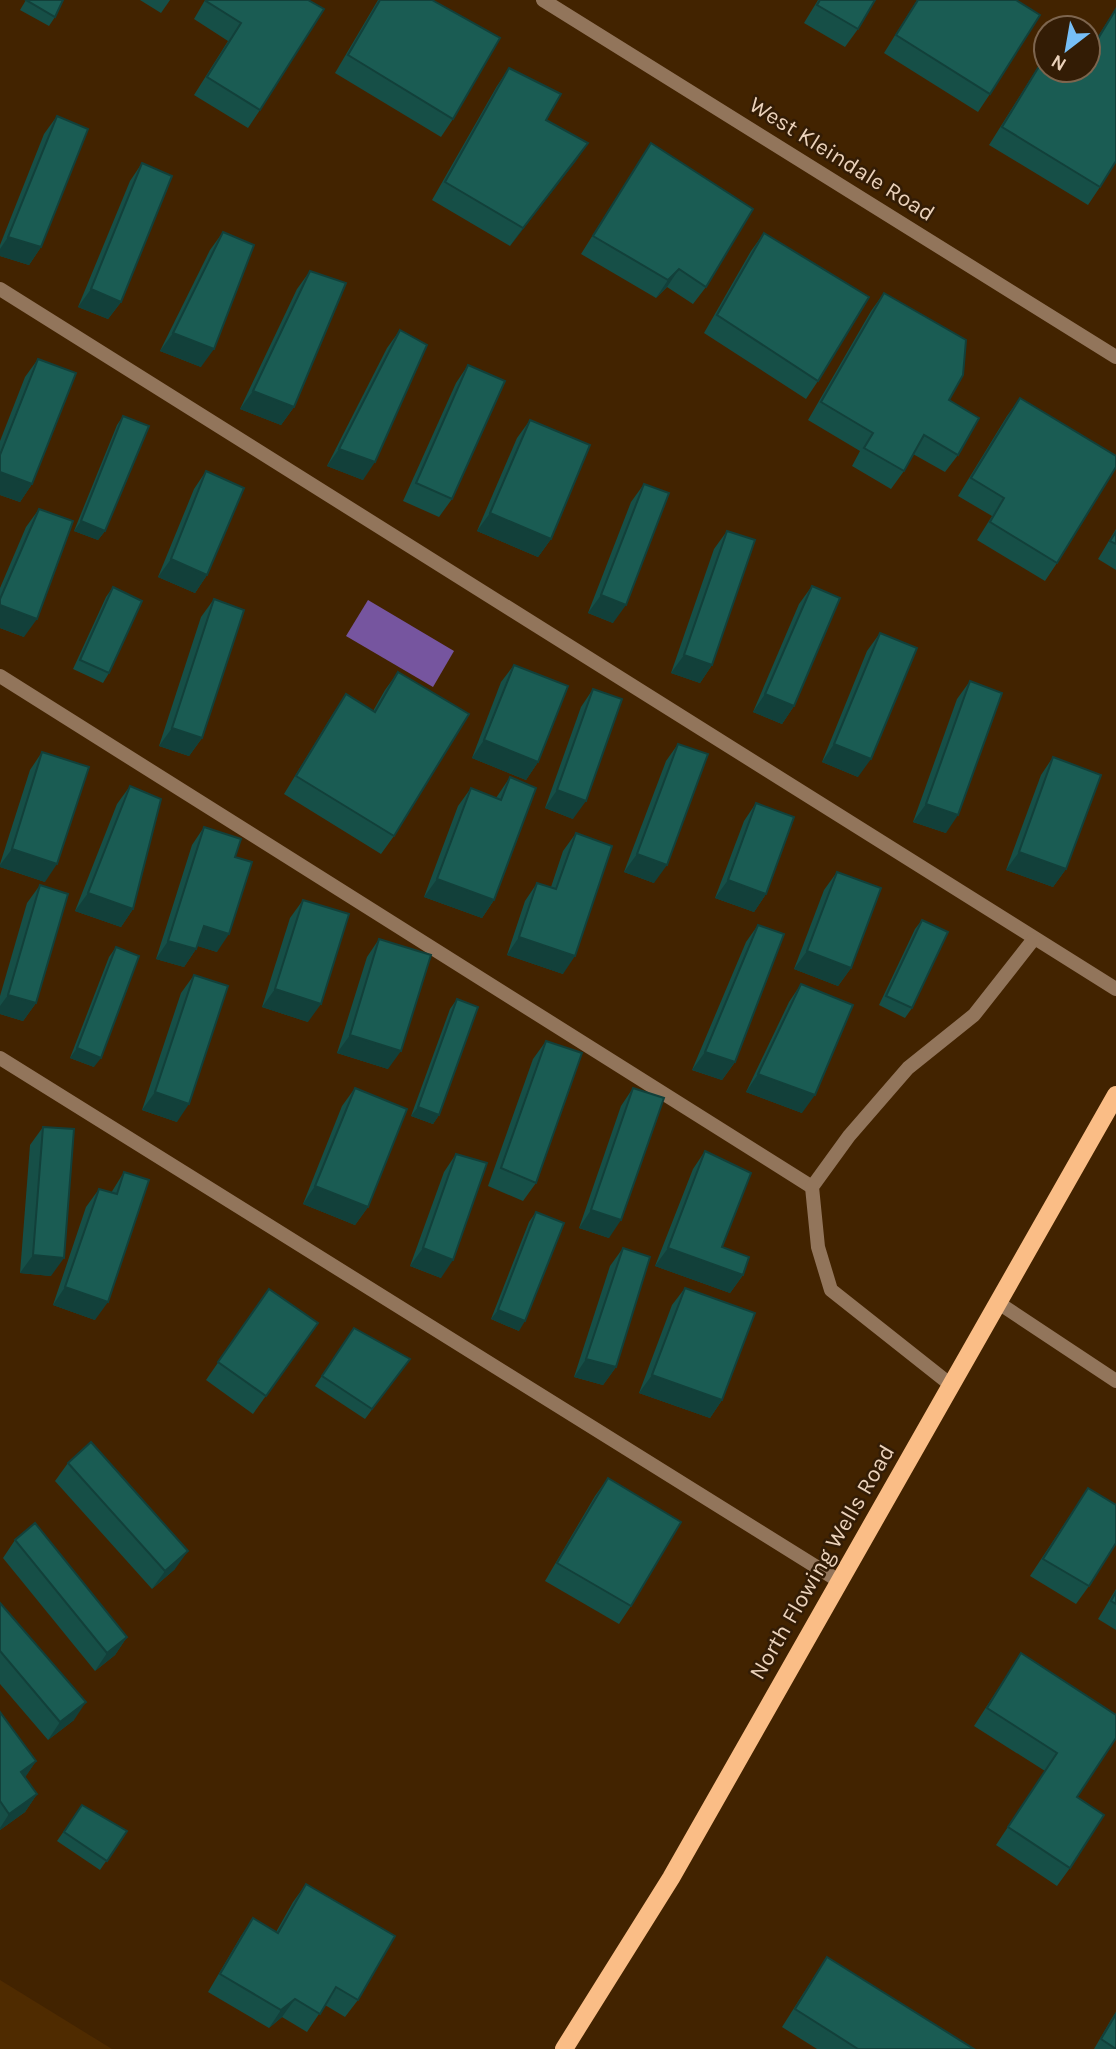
<svg xmlns="http://www.w3.org/2000/svg" width="1116" height="2049" font-family="Karla,sans-serif">
	<rect width="100%" height="100%" fill="#422300"/>
	<!-- built -->
	<polygon fill="#4f2b00" points="0,1980 112,2049 0,2049"/>
	<!-- water -->
	<polygon fill="#76559f" points="368,600 454,651 433,687 346,636"/>
	<g fill="none" stroke-linecap="round" stroke-linejoin="round">
		<!-- street -->
		<g stroke="#92755b" stroke-width="14">
			<polyline points="543,0 1116,357"/>
			<polyline points="0,289 1116,989"/>
			<polyline points="0,676 812,1187"/>
			<polyline points="0,1058 839,1581"/>
			<polyline points="997,1302 1116,1381"/>
			<polyline points="951,1385 831,1290 818,1247 812,1187 849,1136 908,1068 974,1015 1033,940"/>
		</g>
		<!-- primary -->
		<polyline stroke="#fabd86" stroke-width="18" points="564,2049 671,1878 1116,1095"/>
	</g>
	<!-- wall -->
	<g fill="#164f47">
		<polygon points="26,0 63,0 55,17 49,26 20,10"/>
		<polygon points="140,0 170,0 161,13"/>
		<polygon points="205,0 308,0 260,110 248,128 194,95 228,41 194,19"/>
		<polygon points="378,0 432,0 453,119 441,137 335,73"/>
		<polygon points="818,0 875,0 858,29 845,47 804,23"/>
		<polygon points="917,0 1016,0 990,94 978,112 884,53"/>
		<polygon points="1116,8 1100,187 1088,205 989,145 1046,54 1088,70 1088,52"/>
		<polygon points="509,68 546,120 588,143 510,246 432,200 497,86"/>
		<polygon points="57,116 41,247 29,265 0,256 0,245 44,134"/>
		<polygon points="651,143 706,287 693,304 667,287 656,298 581,254 639,161"/>
		<polygon points="142,163 121,302 108,319 78,307 130,181"/>
		<polygon points="223,232 201,367 160,351 210,250"/>
		<polygon points="764,233 818,381 806,399 704,333 751,251"/>
		<polygon points="310,271 294,407 281,425 240,409 297,289"/>
		<polygon points="884,293 949,400 958,455 945,472 913,454 904,471 891,489 852,466 860,451 808,420 871,311"/>
		<polygon points="400,330 363,480 327,466 387,348"/>
		<polygon points="38,359 32,484 20,502 0,495 0,441 25,377"/>
		<polygon points="468,365 452,499 439,517 403,501 456,383"/>
		<polygon points="1020,398 1057,563 1045,581 977,540 992,516 958,496 1007,416"/>
		<polygon points="123,416 105,531 98,540 74,531 117,425"/>
		<polygon points="530,420 551,539 538,557 477,531 517,438"/>
		<polygon points="206,471 207,575 195,593 158,577 194,489"/>
		<polygon points="644,484 613,623 588,613 631,502"/>
		<polygon points="39,509 24,637 0,628 0,588 26,527"/>
		<polygon points="1116,529 1116,570 1098,559"/>
		<polygon points="727,531 712,665 700,683 671,673 714,549"/>
		<polygon points="812,586 794,706 782,724 753,712 799,604"/>
		<polygon points="113,587 109,673 103,683 73,669 106,597"/>
		<polygon points="214,599 202,738 189,756 159,746 201,617"/>
		<polygon points="880,633 858,777 822,762 867,651"/>
		<polygon points="514,665 538,762 526,780 472,758 501,682"/>
		<polygon points="398,672 394,836 381,854 284,794 334,712 346,694 373,711 385,690"/>
		<polygon points="970,681 946,833 913,822 957,699"/>
		<polygon points="593,689 573,819 545,808 581,707"/>
		<polygon points="678,744 654,883 624,872 666,761"/>
		<polygon points="42,752 45,882 0,867 0,864 30,770"/>
		<polygon points="1053,757 1066,869 1053,887 1006,870 1041,775"/>
		<polygon points="510,777 494,900 482,918 424,897 458,806 471,788 496,798"/>
		<polygon points="130,786 133,909 121,927 75,911 117,804"/>
		<polygon points="756,803 766,894 754,912 715,898 744,821"/>
		<polygon points="204,827 235,857 217,952 198,946 184,967 156,959 192,845"/>
		<polygon points="576,833 563,974 507,955 525,901 537,883 551,887 563,851"/>
		<polygon points="837,872 851,968 838,986 794,969 824,890"/>
		<polygon points="40,885 36,1003 23,1021 0,1014 0,996 27,903"/>
		<polygon points="303,900 308,1022 262,1007 290,918"/>
		<polygon points="922,920 912,1008 905,1018 879,1005 915,929"/>
		<polygon points="758,925 735,1062 722,1080 692,1070 746,942"/>
		<polygon points="379,939 388,1069 337,1053 367,957"/>
		<polygon points="116,947 94,1067 70,1058 109,957"/>
		<polygon points="194,975 177,1122 142,1110 181,993"/>
		<polygon points="801,984 802,1113 746,1092 789,1002"/>
		<polygon points="457,999 439,1115 433,1124 411,1116 450,1009"/>
		<polygon points="546,1041 536,1183 523,1201 488,1186 533,1059"/>
		<polygon points="355,1088 368,1207 355,1225 303,1204 342,1106"/>
		<polygon points="633,1088 609,1238 579,1228 621,1106"/>
		<polygon points="43,1127 51,1276 20,1273 30,1145"/>
		<polygon points="705,1151 722,1247 743,1275 730,1293 655,1266 693,1169"/>
		<polygon points="456,1154 441,1278 410,1266 444,1172"/>
		<polygon points="124,1172 95,1320 53,1305 86,1207 99,1189 111,1193"/>
		<polygon points="536,1212 519,1331 491,1319 529,1222"/>
		<polygon points="623,1248 616,1367 603,1385 574,1377 610,1266"/>
		<polygon points="685,1288 722,1400 710,1418 639,1393 672,1305"/>
		<polygon points="269,1289 318,1323 253,1414 206,1380"/>
		<polygon points="354,1328 403,1368 365,1419 315,1386"/>
		<polygon points="68,1463 175,1569 152,1589 55,1481"/>
		<polygon points="608,1478 631,1606 619,1624 545,1581 595,1496"/>
		<polygon points="1088,1488 1089,1586 1076,1604 1030,1576"/>
		<polygon points="15,1540 127,1637 115,1655 95,1671 3,1558"/>
		<polygon points="1116,1589 1116,1630 1098,1619"/>
		<polygon points="0,1603 74,1720 48,1740 0,1684"/>
		<polygon points="1021,1653 1077,1797 1070,1868 1057,1886 996,1845 1045,1771 974,1726"/>
		<polygon points="0,1712 36,1761 25,1777 37,1794 25,1812 0,1830"/>
		<polygon points="82,1805 127,1831 100,1870 57,1841"/>
		<polygon points="306,1884 358,2000 345,2017 325,2005 307,2032 282,2017 269,2028 208,1992 241,1936 253,1918 276,1932 293,1902"/>
		<polygon points="827,1957 974,2049 817,2049 782,2027 815,1975"/>
		<polygon points="1116,2012 1116,2049 1094,2049 1112,2018"/>
	</g>
	<!-- shaded-wall -->
	<g fill="#12403a">
		<polygon points="588,143 576,161 510,246 523,228"/>
		<polygon points="8,237 41,247 29,265 0,256 0,249"/>
		<polygon points="679,269 667,287 656,298 668,280"/>
		<polygon points="91,289 121,302 108,319 78,307"/>
		<polygon points="173,333 214,349 201,367 160,351"/>
		<polygon points="253,391 294,407 281,425 240,409"/>
		<polygon points="339,449 375,462 363,480 327,466"/>
		<polygon points="0,472 32,484 20,502 0,495"/>
		<polygon points="490,513 551,539 538,557 477,531"/>
		<polygon points="81,521 105,531 98,540 74,531"/>
		<polygon points="171,559 207,575 195,593 158,577"/>
		<polygon points="601,595 626,605 613,623 588,613"/>
		<polygon points="0,605 37,619 24,637 0,628"/>
		<polygon points="684,655 712,665 700,683 671,673"/>
		<polygon points="765,694 794,706 782,724 753,712"/>
		<polygon points="172,728 202,738 189,756 159,746"/>
		<polygon points="484,740 538,762 526,780 472,758"/>
		<polygon points="834,744 871,759 858,777 822,762"/>
		<polygon points="557,790 586,801 573,819 545,808"/>
		<polygon points="926,804 958,815 946,833 913,822"/>
		<polygon points="12,849 57,864 45,882 0,867 0,865"/>
		<polygon points="1019,852 1066,869 1053,887 1006,870"/>
		<polygon points="637,854 667,865 654,883 624,872"/>
		<polygon points="437,879 494,900 482,918 424,897"/>
		<polygon points="728,880 766,894 754,912 715,898"/>
		<polygon points="88,893 133,909 121,927 75,911"/>
		<polygon points="204,926 229,934 217,952 191,944"/>
		<polygon points="519,937 575,956 563,974 507,955"/>
		<polygon points="168,941 196,949 184,967 156,959"/>
		<polygon points="807,951 851,968 838,986 794,969"/>
		<polygon points="275,989 321,1004 308,1022 262,1007"/>
		<polygon points="8,995 36,1003 23,1021 0,1014 0,1006"/>
		<polygon points="350,1035 401,1051 388,1069 337,1053"/>
		<polygon points="77,1048 101,1058 94,1067 70,1058"/>
		<polygon points="705,1052 735,1062 722,1080 692,1070"/>
		<polygon points="758,1074 815,1095 802,1113 746,1092"/>
		<polygon points="155,1092 189,1104 177,1122 142,1110"/>
		<polygon points="418,1107 439,1115 433,1124 411,1116"/>
		<polygon points="315,1186 368,1207 355,1225 303,1204"/>
		<polygon points="591,1210 621,1220 609,1238 579,1228"/>
		<polygon points="423,1248 453,1260 441,1278 410,1266"/>
		<polygon points="668,1248 743,1275 730,1293 655,1266"/>
		<polygon points="33,1255 64,1258 51,1276 20,1273"/>
		<polygon points="65,1287 108,1302 95,1320 53,1305"/>
		<polygon points="498,1310 525,1321 519,1331 491,1319"/>
		<polygon points="586,1359 616,1367 603,1385 574,1377"/>
		<polygon points="652,1375 722,1400 710,1418 639,1393"/>
		<polygon points="188,1551 175,1569 152,1589 165,1571"/>
		<polygon points="127,1637 115,1655 95,1671 107,1653"/>
		<polygon points="86,1702 74,1720 48,1740 60,1722"/>
		<polygon points="36,1761 24,1779 21,1772"/>
		<polygon points="37,1794 25,1812 0,1830 0,1828 9,1814"/>
		<polygon points="295,1999 282,2017 269,2028 281,2010"/>
	</g>
	<!-- building -->
	<g fill="#1a5c53" stroke="#12403a" stroke-width="2">
		<polygon points="26,0 63,0 55,17"/>
		<polygon points="207,0 308,0 324,9 260,110 207,77 241,23 206,1"/>
		<polygon points="380,0 432,0 500,38 453,119 348,55"/>
		<polygon points="820,0 875,0 858,29 817,5"/>
		<polygon points="918,0 1016,0 1040,15 990,94 896,35"/>
		<polygon points="1116,9 1116,161 1100,187 1002,127 1046,55 1046,70 1088,70 1088,55"/>
		<polygon points="509,68 561,94 546,120 588,143 523,228 445,182"/>
		<polygon points="57,116 88,129 41,247 8,237"/>
		<polygon points="651,143 753,209 706,287 679,269 668,280 593,236"/>
		<polygon points="142,163 172,176 121,302 91,289"/>
		<polygon points="223,232 254,245 214,349 173,333"/>
		<polygon points="764,233 869,297 818,381 717,315"/>
		<polygon points="310,271 346,283 294,407 253,391"/>
		<polygon points="884,293 966,340 963,375 949,400 979,418 958,455 924,435 904,471 864,448 873,433 821,402"/>
		<polygon points="400,330 427,345 375,462 339,449"/>
		<polygon points="38,359 76,373 32,484 0,472 0,455"/>
		<polygon points="468,365 505,381 452,499 416,483"/>
		<polygon points="1020,398 1116,456 1116,467 1057,563 990,522 1004,498 971,478"/>
		<polygon points="123,416 149,426 105,531 81,521"/>
		<polygon points="530,420 590,445 551,539 490,513"/>
		<polygon points="206,471 244,488 207,575 171,559"/>
		<polygon points="644,484 669,493 626,605 601,595"/>
		<polygon points="39,509 73,521 37,619 0,605 0,599"/>
		<polygon points="727,531 755,540 712,665 684,655"/>
		<polygon points="1116,532 1116,544 1110,541"/>
		<polygon points="812,586 840,598 794,706 765,694"/>
		<polygon points="113,587 142,601 109,673 80,660"/>
		<polygon points="214,599 244,610 202,738 172,728"/>
		<polygon points="880,633 917,648 871,759 834,744"/>
		<polygon points="514,665 568,686 538,762 484,740"/>
		<polygon points="398,672 469,714 394,836 296,776 346,694 375,712"/>
		<polygon points="970,681 1002,693 958,815 926,804"/>
		<polygon points="593,689 622,699 586,801 557,790"/>
		<polygon points="678,744 708,754 667,865 637,854"/>
		<polygon points="42,752 89,767 57,864 12,849"/>
		<polygon points="1053,757 1101,775 1066,869 1019,852"/>
		<polygon points="510,777 536,788 494,900 437,879 471,788 501,800"/>
		<polygon points="130,786 161,799 133,909 88,893"/>
		<polygon points="756,803 794,817 766,894 728,880"/>
		<polygon points="204,827 241,839 235,857 252,862 229,934 204,926 196,949 168,941"/>
		<polygon points="576,833 612,846 575,956 519,937 537,883 556,889"/>
		<polygon points="837,872 881,888 851,968 807,951"/>
		<polygon points="40,885 68,894 36,1003 8,995"/>
		<polygon points="303,900 349,914 321,1004 275,989"/>
		<polygon points="922,920 948,932 912,1008 886,996"/>
		<polygon points="758,925 784,934 735,1062 705,1052"/>
		<polygon points="379,939 431,955 401,1051 350,1035"/>
		<polygon points="116,947 139,956 101,1058 77,1048"/>
		<polygon points="194,975 228,986 189,1104 155,1092"/>
		<polygon points="801,984 853,1005 815,1095 758,1074"/>
		<polygon points="457,999 478,1007 439,1115 418,1107"/>
		<polygon points="546,1041 582,1053 536,1183 501,1168"/>
		<polygon points="355,1088 407,1109 368,1207 315,1186"/>
		<polygon points="633,1088 664,1098 621,1220 591,1210"/>
		<polygon points="43,1127 74,1129 64,1258 33,1255"/>
		<polygon points="705,1151 751,1173 722,1247 749,1257 743,1275 668,1248"/>
		<polygon points="456,1154 487,1163 453,1260 423,1248"/>
		<polygon points="124,1172 149,1180 108,1302 65,1287 99,1189 117,1194"/>
		<polygon points="536,1212 564,1223 525,1321 498,1310"/>
		<polygon points="623,1248 650,1257 616,1367 586,1359"/>
		<polygon points="685,1288 755,1313 722,1400 652,1375"/>
		<polygon points="269,1289 318,1323 266,1396 218,1362"/>
		<polygon points="354,1328 410,1359 372,1409 322,1376"/>
		<polygon points="91,1442 188,1551 165,1571 68,1463"/>
		<polygon points="608,1478 681,1522 631,1606 557,1563"/>
		<polygon points="1088,1488 1116,1505 1116,1543 1089,1586 1043,1559"/>
		<polygon points="35,1523 127,1637 107,1653 15,1540"/>
		<polygon points="1116,1592 1116,1604 1111,1601"/>
		<polygon points="0,1603 86,1702 60,1722 0,1651"/>
		<polygon points="1021,1653 1116,1715 1116,1738 1077,1797 1104,1815 1070,1868 1008,1827 1057,1753 987,1708"/>
		<polygon points="0,1712 36,1761 21,1772 37,1794 9,1814 0,1801"/>
		<polygon points="82,1805 127,1831 107,1861 64,1832"/>
		<polygon points="306,1884 395,1936 358,2000 336,1987 320,2014 295,1999 281,2010 220,1974 253,1918 278,1933"/>
		<polygon points="827,1957 974,2049 858,2049 795,2009"/>
		<polygon points="1116,2014 1116,2049 1101,2039"/>
	</g>
	<g text-anchor="middle" dominant-baseline="central" stroke-width="5" stroke-linejoin="round" paint-order="stroke">
		<!-- street labels -->
		<g font-size="23" fill="#ebd2bb" stroke="#331c05">
			<text transform="translate(842 159) rotate(32)">West Kleindale Road</text>
			<text transform="translate(822 1562) rotate(-60)">North Flowing Wells Road</text>
		</g>
	</g>
	<!-- north arrow -->
	<g transform="translate(1067 49) rotate(211)"><circle r="33" fill="#331c05" stroke="#7d654e" stroke-width="2"/>
	<path d="M0-5L12 26L0 18L-12 26Z" fill="#77bff7"/>
	<text y="-10" font-size="19" font-weight="bold" text-anchor="middle" fill="#ebd2bb">N</text>
	</g>
</svg>
